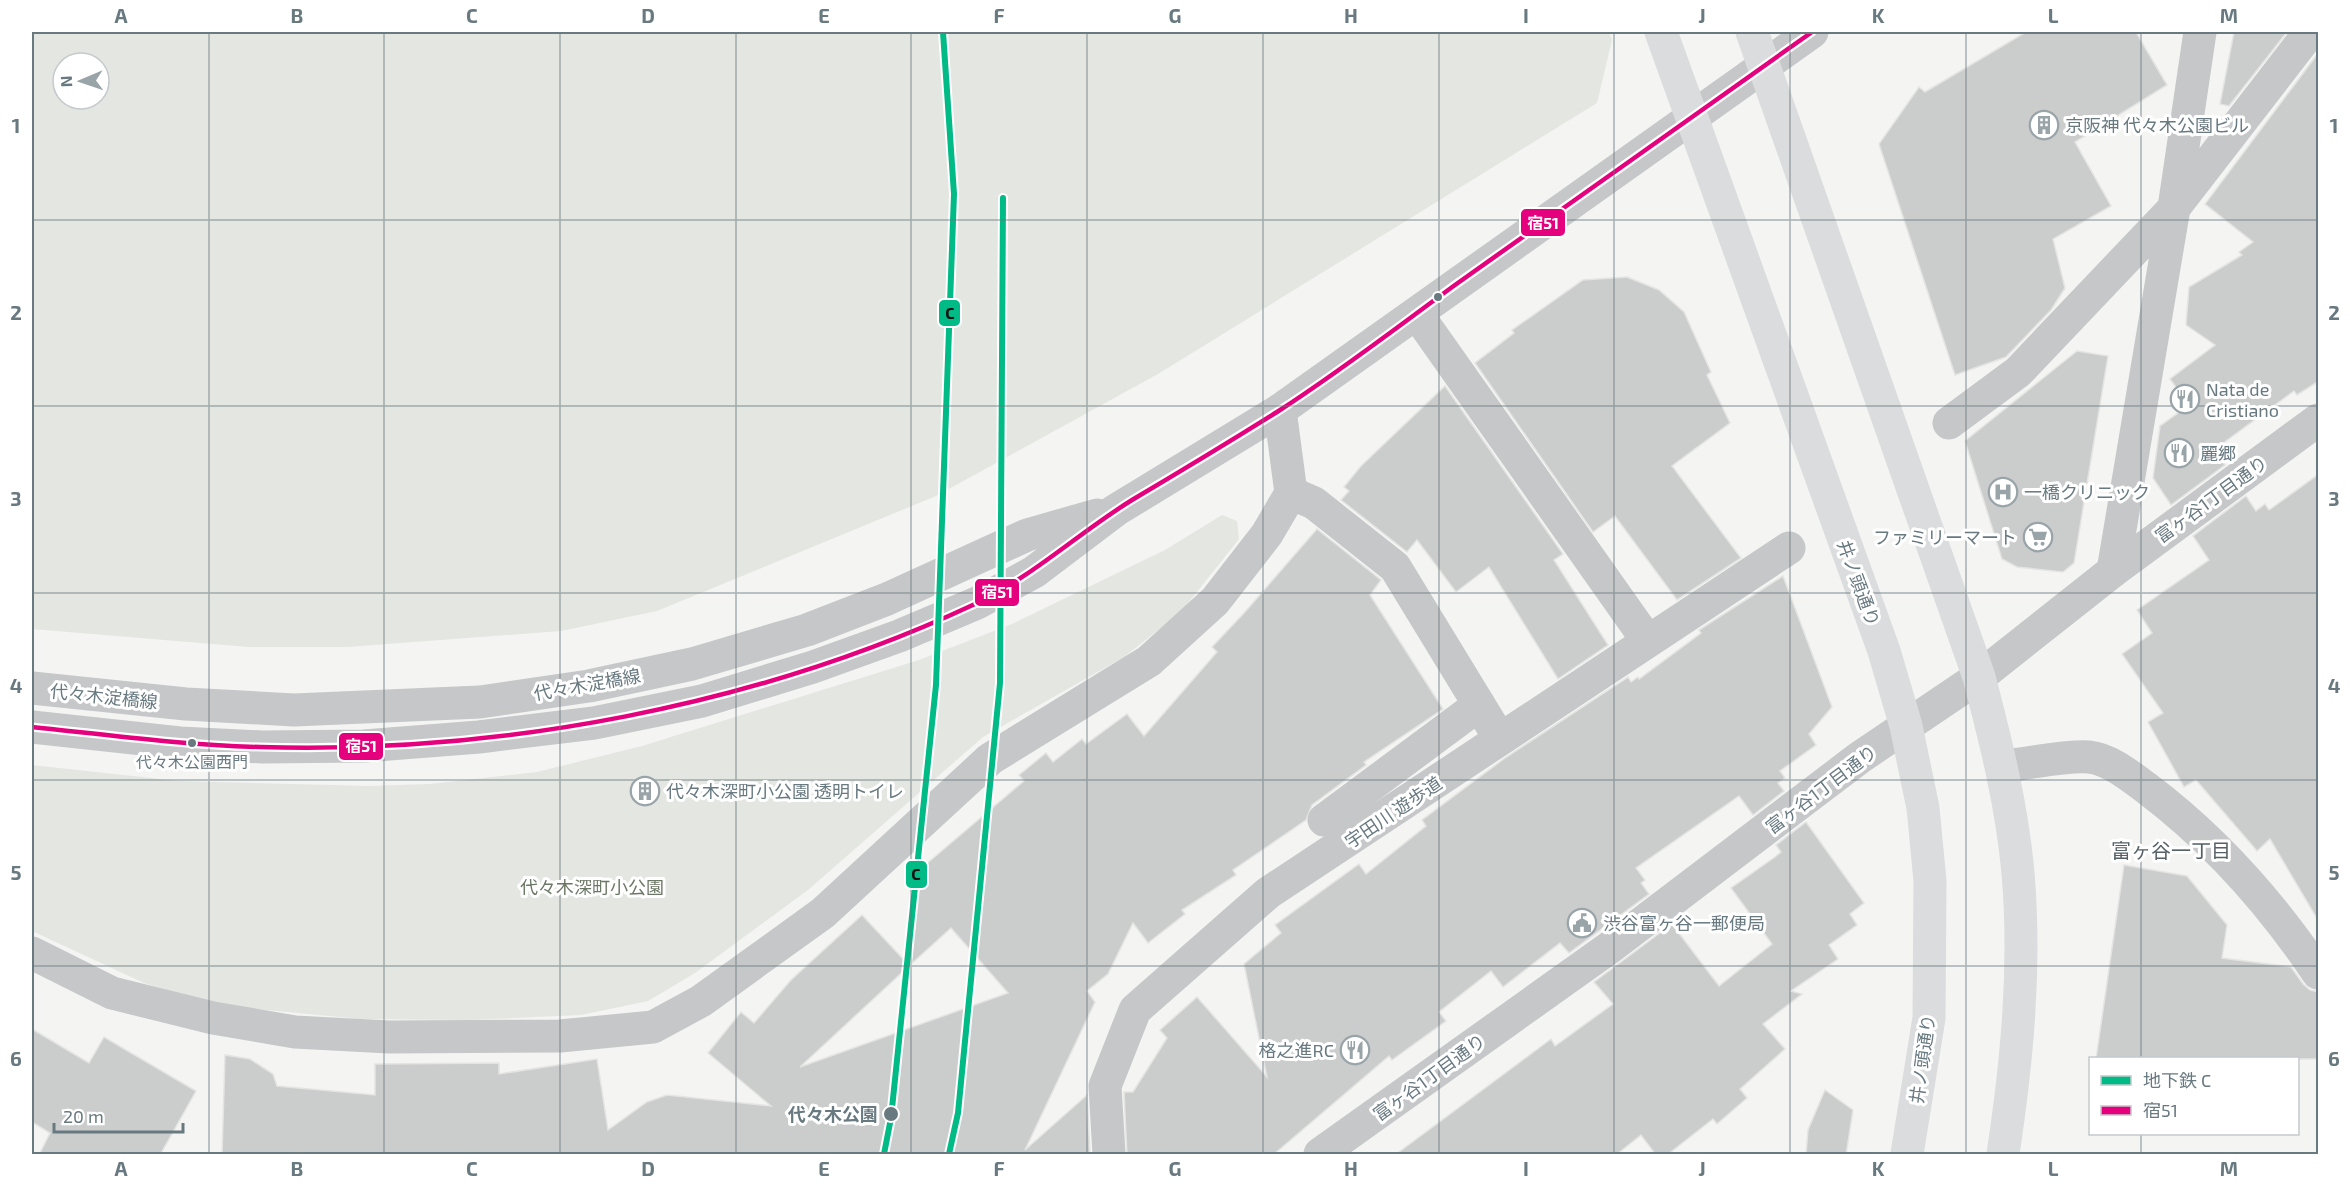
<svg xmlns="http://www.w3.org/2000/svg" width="2350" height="1186" font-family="'Exo 2','Noto Sans JP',sans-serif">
	<rect width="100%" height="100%" fill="#f4f4f3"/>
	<!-- green -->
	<g fill="#e4e6e1" fill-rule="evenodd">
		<path d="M32,32h1577l3,8 -15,63 -439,271 -222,122 -279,115 -96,20 -214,16h-98l-217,-18zM63,63h36v36h-36z"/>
		<polygon points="1222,515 1237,521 1239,539 1181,612 1124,657 983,737 808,890 695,973 648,1001 581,1015 468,1020 360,1019 215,1005 144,983 32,931 32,765 178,781 369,786 430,784 537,772 642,746 919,660 1012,624 1165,550"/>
	</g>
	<!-- building -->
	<g fill="#cbcccc" stroke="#e4e4e3" stroke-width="1.5" fill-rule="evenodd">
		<polygon points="2026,32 2136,32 2167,85 2075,142 2111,206 2053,239 2065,288 2051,310 2006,357 1955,375 1879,144 1919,87 1925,92"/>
		<polygon points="2234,32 2287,32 2229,106 2220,104"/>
		<polygon points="2319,52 2319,381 2297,395 2294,391 2214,450 2225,465 2171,505 2153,478 2160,426 2189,405 2170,379 2215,345 2186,325 2189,287 2242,255 2239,252 2253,242 2205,204"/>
		<polygon points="1627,277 1659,290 1684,312 1711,372 1707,375 1730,423 1672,466 1741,558 1677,600 1615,516 1593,532 1475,363 1514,333 1512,330 1583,280"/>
		<polygon points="2077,351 2108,356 2074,563 2063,572 2017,567 2002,559 1965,441"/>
		<polygon points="1445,386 1563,554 1554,560 1608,645 1558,679 1489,567 1456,592 1417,540 1407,552 1341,500 1349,491 1344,487 1361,466"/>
		<polygon points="2319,474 2319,922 2270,839 2257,851 2196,780 2184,787 2148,722 2163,713 2122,654 2152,633 2137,610 2209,560 2193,536 2246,496 2256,511 2265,504 2269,510"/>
		<path d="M1317,529l64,51 -11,15 73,114 -79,53 2,3 -54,40 -6,15 -73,50 3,5 -54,35 3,4 -37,29 -15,-20 -25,51 -21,17 8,11 -70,148 62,-55 3,60h-868l3,-100 25,4 23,15 4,12 98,9v-31l124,-1v11l98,-15 11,71 39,-28 20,-7 104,11 -63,-53 33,-41 13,11 37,-43 71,-65 43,46 6,-84 113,-96 -5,-6 27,-22 7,9 29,-23 4,5 41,-30 17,22 73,-84 -5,-5 33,-35zM951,928l57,65 -208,74 109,-101z"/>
		<polygon points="1783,576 1832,707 1809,734 1816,745 1780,771 1785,778 1778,783 1784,791 1753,815 1739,796 1636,868 1645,880 1641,883 1649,894 1569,953 1560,943 1503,987 1491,971 1439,1012 1446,1021 1392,1060 1389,1056 1273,1155 1127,1155 1124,1092 1133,1092 1167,1038 1160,1030 1197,997 1267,1077 1244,964 1281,933 1275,925 1359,864 1366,874 1426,826 1422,820 1505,758 1628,677 1631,682 1638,677 1639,679 1701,633 1699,630"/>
		<polygon points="1806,822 1864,903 1850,914 1857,925 1829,945 1838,959 1791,991 1802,994 1763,1024 1785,1049 1740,1089 1747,1098 1717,1124 1713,1119 1667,1155 1656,1155 1641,1135 1616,1155 1395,1155 1551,1039 1555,1046 1613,1004 1594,982 1672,924 1719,986 1772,944 1731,888 1775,857 1781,852 1776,845"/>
		<polygon points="2124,865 2187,876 2227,925 2222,958 2291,967 2303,984 2310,990 2319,992 2319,1059 2096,1059"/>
		<polygon points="32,1029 89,1063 104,1037 196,1091 160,1155 39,1155 50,1133 32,1122"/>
		<polygon points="1825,1090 1853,1110 1846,1155 1806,1155 1808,1130"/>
	</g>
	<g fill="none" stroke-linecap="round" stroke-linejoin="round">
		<!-- pedestrian -->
		<g stroke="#c5c7c8" stroke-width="33">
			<polyline points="1949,423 2018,372 2174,208 2310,32"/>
			<polyline points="1109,1154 1105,1086 1135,1010 1268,893 1789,548"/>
		</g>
		<!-- minor -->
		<g stroke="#c5c7c8" stroke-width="33">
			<polyline points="1417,314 1647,640"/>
			<polyline points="1291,493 1314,503 1395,567 1500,739"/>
			<polyline points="2113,571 2174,208 2200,32"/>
			<path d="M2003,766c24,-2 63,-11 86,-9 20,2 40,18 56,30 68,51 126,116 173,186"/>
			<polyline points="1324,820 1479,705"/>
			<polyline points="32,953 112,993 213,1018 295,1032 389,1037 560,1036 653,1027 701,1001 823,913 990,759 1149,661 1215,601 1267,534 1291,493 1280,410"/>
		</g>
		<!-- tertiary -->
		<g stroke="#c5c7c8" stroke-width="33">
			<polyline points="32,688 186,704 294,710 480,702 589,686 692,664 807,630 887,599 1027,535 1097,515"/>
			<polyline points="32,727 180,743 263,747 364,746 479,737 594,723 702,701 813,667 899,636 977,603 1034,572 1116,510 1280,410 1812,32"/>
			<polyline points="1320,1154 1609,948 1859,758 1979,677 2113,571 2318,420"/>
		</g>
		<!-- secondary -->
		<g stroke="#dbdcdd" stroke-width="33">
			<polyline points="1661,32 1884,651 1906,726 1923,808 1930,881 1929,1018 1907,1154"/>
			<path d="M1752,32l227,645c17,65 33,129 39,196 8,94 -1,189 -15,281"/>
		</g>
		<!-- bus-1 casing -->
		<g stroke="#fff" stroke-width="9">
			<path id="bus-1" d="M32,727c76,8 151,18 228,20 240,7 497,-41 715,-143 60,-29 102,-70 157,-104 49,-29 97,-58 145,-88 61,-39 119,-84 178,-127 119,-84 238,-169 357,-253"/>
		</g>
		<!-- bus-1 -->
		<use href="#bus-1" stroke="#e5007d" stroke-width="4.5"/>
		<!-- metro-1 casing -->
		<g stroke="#fff" stroke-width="10">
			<g id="metro-1">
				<polyline points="884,1154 891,1118 936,685 954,194 943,32"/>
				<polyline points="949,1154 958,1113 1000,683 1003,198"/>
			</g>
		</g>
		<!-- metro-1 -->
		<use href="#metro-1" stroke="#00bb85" stroke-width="6"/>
	</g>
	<!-- grid -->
	<path fill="none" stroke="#687980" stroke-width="1.5" stroke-opacity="0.55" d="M209,32v1122M384,32v1122M560,32v1122M736,32v1122M911,32v1122M1087,32v1122M1263,32v1122M1439,32v1122M1614,32v1122M1790,32v1122M1966,32v1122M2141,32v1026M32,220h2286M32,406h2286M32,593h2286M32,780h2286M32,966h2286M2141,1134v20"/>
	<!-- icons -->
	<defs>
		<g id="building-ring" transform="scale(1.5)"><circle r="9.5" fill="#fff" stroke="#99a4a8" stroke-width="1.5"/><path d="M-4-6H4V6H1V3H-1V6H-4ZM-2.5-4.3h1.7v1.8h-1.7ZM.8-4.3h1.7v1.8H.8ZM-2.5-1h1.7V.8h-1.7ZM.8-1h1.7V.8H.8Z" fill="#99a4a8"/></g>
		<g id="restaurant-ring" transform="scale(1.5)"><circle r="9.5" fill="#fff" stroke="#99a4a8" stroke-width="1.5"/><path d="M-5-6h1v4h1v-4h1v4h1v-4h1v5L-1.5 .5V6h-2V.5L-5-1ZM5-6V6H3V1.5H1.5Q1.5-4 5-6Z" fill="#99a4a8"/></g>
		<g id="hospital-ring" transform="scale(1.5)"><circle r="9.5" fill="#fff" stroke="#99a4a8" stroke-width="1.5"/><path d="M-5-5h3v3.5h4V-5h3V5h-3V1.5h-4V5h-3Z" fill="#99a4a8"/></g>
		<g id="supermarket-ring" transform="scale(1.5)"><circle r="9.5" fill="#fff" stroke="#99a4a8" stroke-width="1.5"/><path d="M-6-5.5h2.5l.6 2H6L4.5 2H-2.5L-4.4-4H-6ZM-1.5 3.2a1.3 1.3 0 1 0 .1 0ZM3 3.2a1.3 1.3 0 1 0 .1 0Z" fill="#99a4a8"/></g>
		<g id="civic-ring" transform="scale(1.5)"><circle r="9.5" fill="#fff" stroke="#99a4a8" stroke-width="1.5"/><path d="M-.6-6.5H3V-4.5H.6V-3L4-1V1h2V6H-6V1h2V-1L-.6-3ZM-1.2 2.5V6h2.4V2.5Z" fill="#99a4a8"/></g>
	</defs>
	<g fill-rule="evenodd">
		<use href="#building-ring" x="2044" y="125"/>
		<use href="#restaurant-ring" x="2185" y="399"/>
		<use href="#restaurant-ring" x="2179" y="453"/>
		<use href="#hospital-ring" x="2003" y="492"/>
		<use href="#supermarket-ring" x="2038" y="537"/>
		<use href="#building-ring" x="645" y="791"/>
		<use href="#civic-ring" x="1582" y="923"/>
		<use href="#restaurant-ring" x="1355" y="1050"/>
	</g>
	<!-- markers -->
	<g fill="#687980" stroke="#fff" stroke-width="2">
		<circle cx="1438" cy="297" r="5"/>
		<circle cx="192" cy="743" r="5"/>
		<circle cx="891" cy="1114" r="8"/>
	</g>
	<g text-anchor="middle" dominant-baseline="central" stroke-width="6" stroke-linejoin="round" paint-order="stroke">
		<!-- bus labels -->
		<g font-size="16" fill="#687980" stroke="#fff">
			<text x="192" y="761">代々木公園西門</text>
		</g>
		<!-- poi labels -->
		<g font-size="18" fill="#687980" stroke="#fff" text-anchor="start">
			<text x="2065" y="125">京阪神 代々木公園ビル</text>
			<text x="2206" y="389">Nata de<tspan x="2206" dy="21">Cristiano</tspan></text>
			<text x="2200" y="453">麗郷</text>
			<text x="2024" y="492">一橋クリニック</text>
			<text x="2017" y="537" text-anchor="end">ファミリーマート</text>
			<text x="666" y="791">代々木深町小公園 透明トイレ</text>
			<text x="1603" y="923">渋谷富ヶ谷一郵便局</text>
			<text x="1334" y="1050" text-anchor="end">格之進RC</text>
		</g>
		<!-- street labels -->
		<g font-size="18" fill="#687980" stroke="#fff">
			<text transform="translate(2211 499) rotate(-36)">富ヶ谷1丁目通り</text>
			<text transform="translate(1859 583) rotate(70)">井ノ頭通り</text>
			<text transform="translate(587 684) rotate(-10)">代々木淀橋線</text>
			<text transform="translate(104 696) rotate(6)">代々木淀橋線</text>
			<text transform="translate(1821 789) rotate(-37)">富ヶ谷1丁目通り</text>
			<text transform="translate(1393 812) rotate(-34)">宇田川 遊歩道</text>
			<text transform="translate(1922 1059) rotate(-82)">井ノ頭通り</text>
			<text transform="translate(1429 1077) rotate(-36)">富ヶ谷1丁目通り</text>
		</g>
		<!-- park labels -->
		<g font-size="18" fill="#6c7866" stroke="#fff">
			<text x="592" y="887">代々木深町小公園</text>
		</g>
		<!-- stop labels -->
		<g font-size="18" font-weight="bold" fill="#687980" stroke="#fff" text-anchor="end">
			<text x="878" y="1114">代々木公園</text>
		</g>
		<!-- neighbourhood labels -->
		<g font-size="20" fill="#556166" stroke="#fff">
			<text x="2171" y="850">富ヶ谷一丁目</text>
		</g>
	</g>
	<g stroke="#fff" stroke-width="2">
		<rect x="1520" y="208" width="46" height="29" rx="6" fill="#e5007d"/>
		<rect x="938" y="299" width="23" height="28" rx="6" fill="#00bb85"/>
		<rect x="974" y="578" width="46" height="29" rx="6" fill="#e5007d"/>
		<rect x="338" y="732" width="46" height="29" rx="6" fill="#e5007d"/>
		<rect x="905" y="860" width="23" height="29" rx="6" fill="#00bb85"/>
	</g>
	<g font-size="16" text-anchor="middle" font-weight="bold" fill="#fff">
		<text x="1543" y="229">宿51</text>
		<text x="997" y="598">宿51</text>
		<text x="361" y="752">宿51</text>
	</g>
	<g font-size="16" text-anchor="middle" font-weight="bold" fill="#111">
		<text x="950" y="319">C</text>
		<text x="916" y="880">C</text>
	</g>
	<!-- border -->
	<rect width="2350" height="1186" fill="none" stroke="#ffffff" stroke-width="66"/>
	<!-- legend -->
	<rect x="2089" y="1057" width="210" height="78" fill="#ffffff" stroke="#c3c9cc" stroke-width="1.5"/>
	<rect x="2101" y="1076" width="30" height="9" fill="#00bb85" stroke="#c3c9cc" stroke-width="1.5"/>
	<text x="2143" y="1087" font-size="18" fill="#687980">地下鉄 C</text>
	<rect x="2101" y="1106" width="30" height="9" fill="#e5007d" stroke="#c3c9cc" stroke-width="1.5"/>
	<text x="2143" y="1117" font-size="18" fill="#687980">宿51</text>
	<!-- north arrow -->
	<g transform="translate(81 81) rotate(268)"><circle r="28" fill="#ffffff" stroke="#c3c9cc" stroke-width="1.5"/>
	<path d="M0-4.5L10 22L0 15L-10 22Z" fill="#99a4a8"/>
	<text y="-9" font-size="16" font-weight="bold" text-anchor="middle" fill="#687980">N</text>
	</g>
	<!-- scale -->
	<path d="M54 1123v9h129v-9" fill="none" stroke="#687980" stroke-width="3"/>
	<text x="63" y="1123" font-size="18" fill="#687980" stroke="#ffffff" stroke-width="4.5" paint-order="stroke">20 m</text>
	<rect x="33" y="33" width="2284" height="1120" fill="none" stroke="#687980" stroke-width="2"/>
	<g font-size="20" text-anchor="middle" font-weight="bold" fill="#687980">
		<text x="121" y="23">A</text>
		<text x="297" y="23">B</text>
		<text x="472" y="23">C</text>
		<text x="648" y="23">D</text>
		<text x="824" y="23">E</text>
		<text x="999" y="23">F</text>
		<text x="1175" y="23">G</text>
		<text x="1351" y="23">H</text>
		<text x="1526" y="23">I</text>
		<text x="1702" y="23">J</text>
		<text x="1878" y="23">K</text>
		<text x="2053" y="23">L</text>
		<text x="2229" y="23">M</text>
		<text x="16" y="133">1</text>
		<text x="2334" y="133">1</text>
		<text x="16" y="320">2</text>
		<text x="2334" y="320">2</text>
		<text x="16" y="506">3</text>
		<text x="2334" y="506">3</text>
		<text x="16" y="693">4</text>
		<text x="2334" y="693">4</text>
		<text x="16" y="880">5</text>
		<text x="2334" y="880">5</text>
		<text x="16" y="1066">6</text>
		<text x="2334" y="1066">6</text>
		<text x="121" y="1176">A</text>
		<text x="297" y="1176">B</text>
		<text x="472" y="1176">C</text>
		<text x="648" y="1176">D</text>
		<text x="824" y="1176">E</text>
		<text x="999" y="1176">F</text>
		<text x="1175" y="1176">G</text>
		<text x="1351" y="1176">H</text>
		<text x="1526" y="1176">I</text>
		<text x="1702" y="1176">J</text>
		<text x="1878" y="1176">K</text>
		<text x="2053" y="1176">L</text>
		<text x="2229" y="1176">M</text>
	</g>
</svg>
